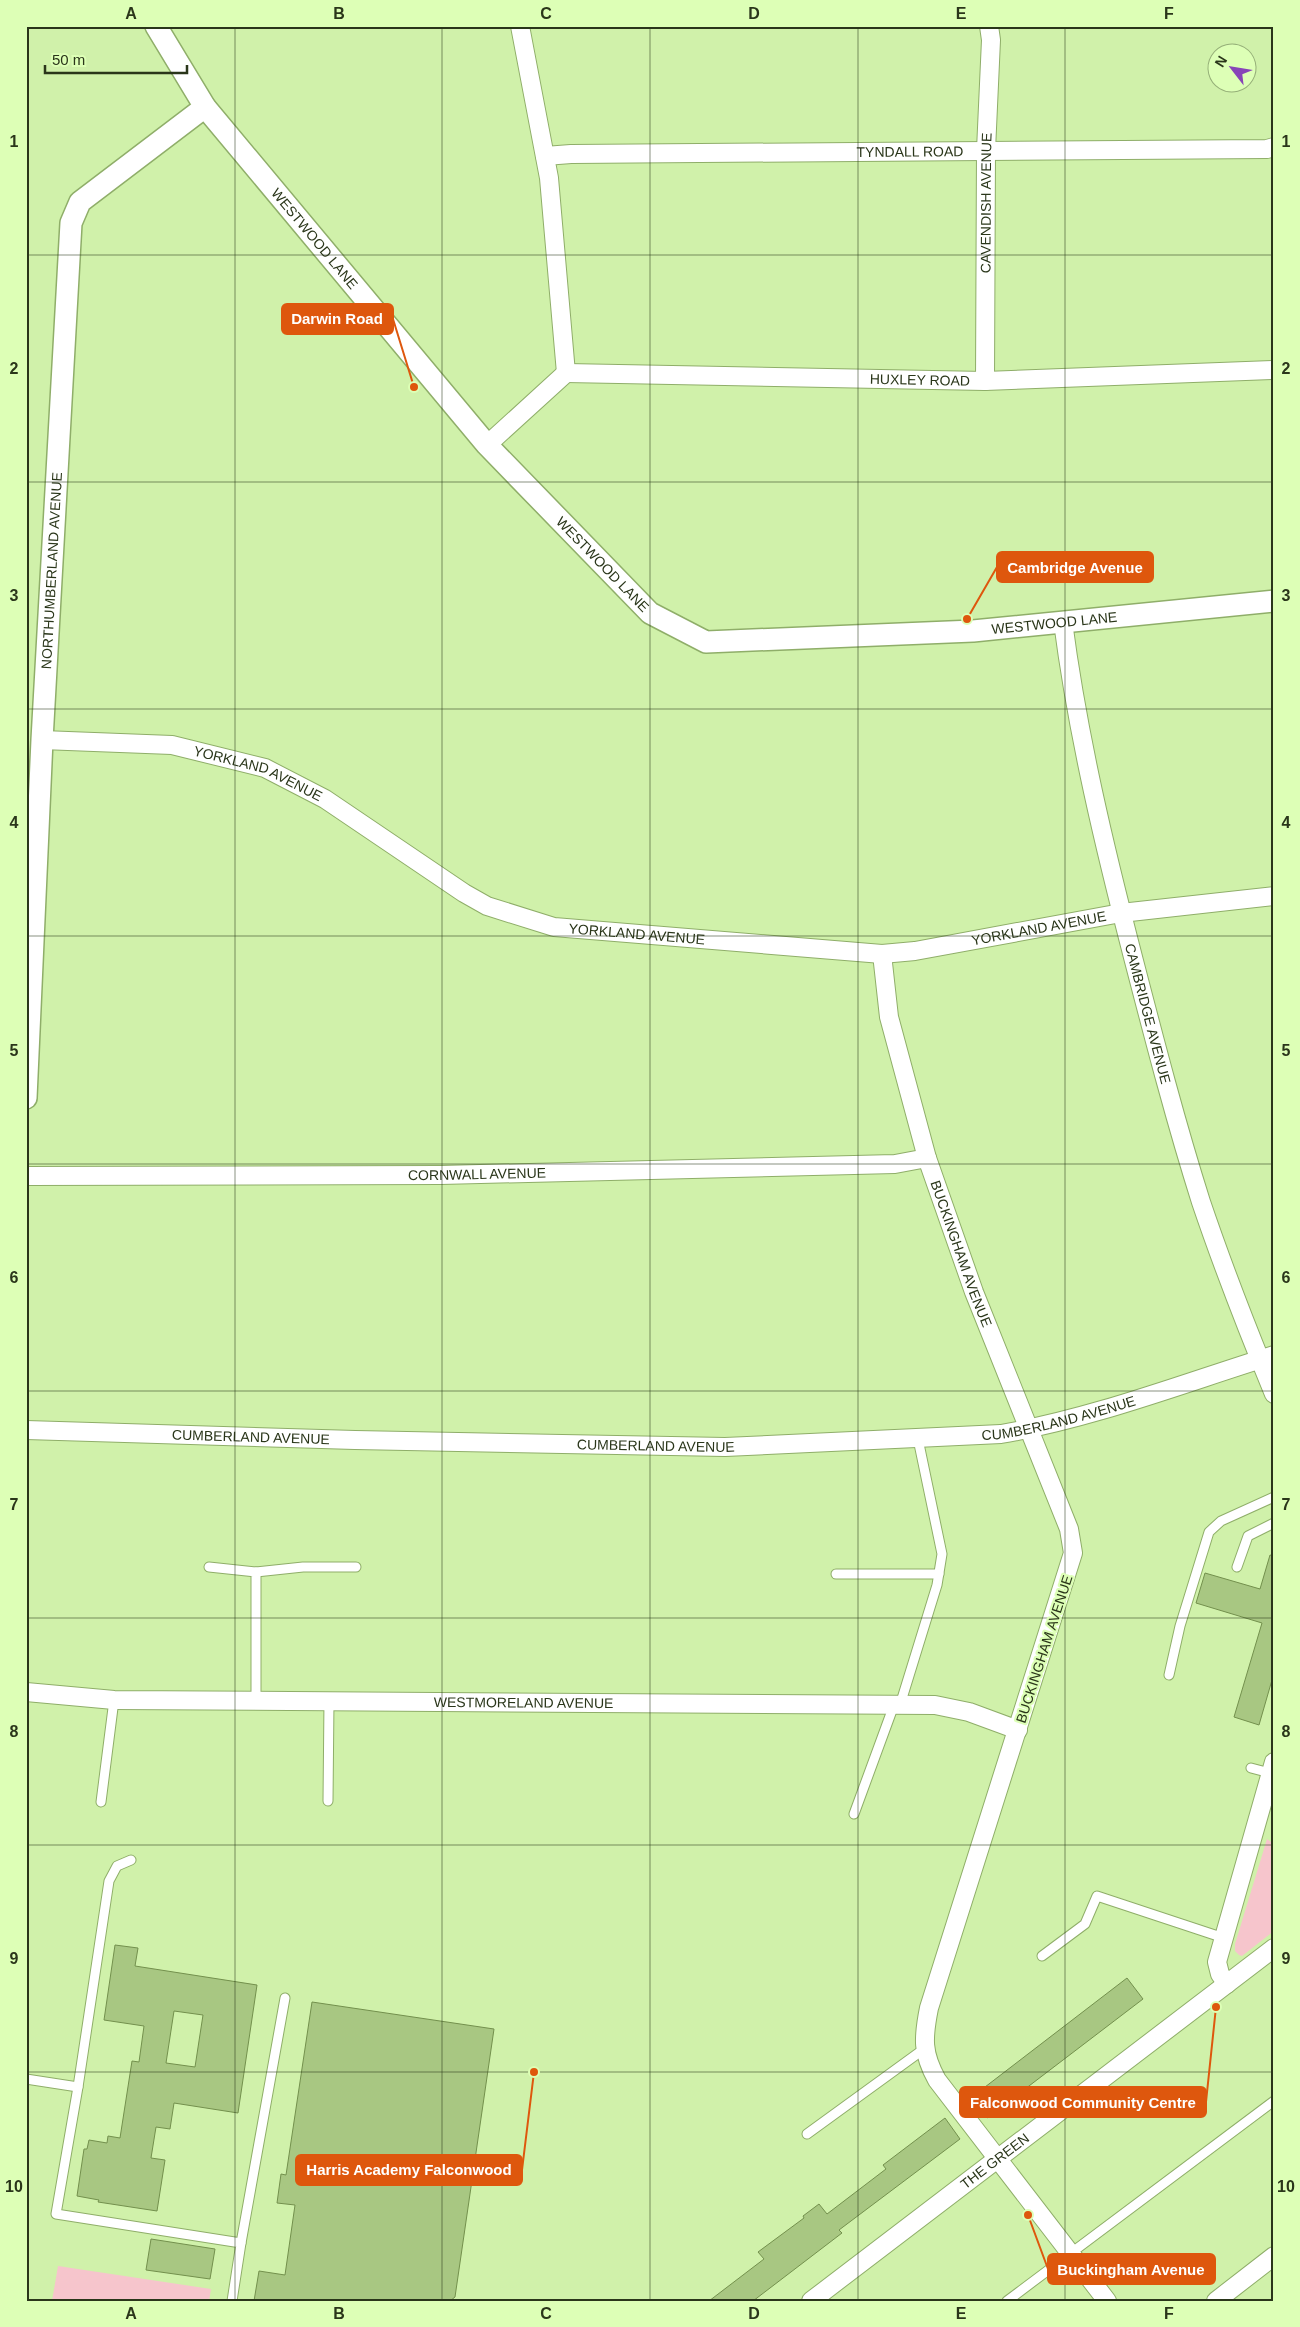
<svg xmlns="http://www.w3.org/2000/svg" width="1300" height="2327" font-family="Helvetica,sans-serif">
	<rect width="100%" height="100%" fill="#d0f1aa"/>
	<!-- green -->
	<g fill="#f6c5cc">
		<polygon points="1267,1839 1274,1844 1274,1931 1242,1956 1239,1955 1235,1951 1235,1944"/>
		<polygon points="58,2266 211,2289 209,2301 52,2301"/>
	</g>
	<!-- building -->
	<g fill="#a8c782" stroke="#73904d" fill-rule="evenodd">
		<polygon points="1270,1555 1274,1556 1274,1673 1259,1725 1234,1717 1262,1623 1196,1603 1205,1573 1260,1589"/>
		<path d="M115,1945l23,3 -3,18 122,19 -19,128 -64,-10 -4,26 -14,-2 -5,31 14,2 -8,51 -59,-9 1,-2 -22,-4 7,-47h3l2,-9 18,3 1,-7 12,2 12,-77 7,1 5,-36 -40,-6zM174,2011l29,4 -8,52 -29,-4z"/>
		<polygon points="1127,1978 1143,1999 987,2118 972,2097"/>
		<polygon points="312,2002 494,2029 455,2297 450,2301 254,2301 259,2271 285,2275 295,2205 277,2203 281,2174 286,2175"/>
		<polygon points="945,2118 960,2139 839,2230 842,2233 753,2301 709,2301 764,2259 758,2252 804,2218 803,2216 819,2204 827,2214 886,2169 883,2165"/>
		<polygon points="151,2239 215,2249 210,2279 146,2270"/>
	</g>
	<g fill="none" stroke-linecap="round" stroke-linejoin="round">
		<!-- service casing -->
		<g stroke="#8fae69" stroke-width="11">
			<g id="service">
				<polyline points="209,1567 256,1572 256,1702"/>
				<polyline points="1237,1567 1248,1536 1274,1523"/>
				<polyline points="256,1572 303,1567 356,1567"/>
				<polyline points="836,1574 939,1574"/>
				<polyline points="1169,1675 1180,1626 1209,1532 1221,1521 1274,1497"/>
				<polyline points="900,1705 937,1585 942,1554 918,1439"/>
				<polyline points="1251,1768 1270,1773"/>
				<polyline points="328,1801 329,1701"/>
				<polyline points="101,1802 114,1700"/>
				<polyline points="854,1814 894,1705"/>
				<polyline points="131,1860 117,1866 109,1881 78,2087 56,2214 241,2243 232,2301"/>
				<polyline points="1042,1956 1085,1924 1097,1896 1224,1938"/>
				<polyline points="26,2079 78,2087"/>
				<polyline points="807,2134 924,2049"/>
				<polyline points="241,2243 285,1998"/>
				<polyline points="1007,2301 1274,2101"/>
			</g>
		</g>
		<!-- minor casing -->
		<g stroke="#8fae69" stroke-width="20">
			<g id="minor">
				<polyline points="520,26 549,178 566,373"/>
				<path id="s1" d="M545,156l26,-2 696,-5 7,-2"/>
				<path id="s2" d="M566,373l419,8 289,-11"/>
				<path id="s3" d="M985,381l1,-231 5,-110 -2,-14"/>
				<polyline points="487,445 566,373"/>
				<path id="s4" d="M1063,622c15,115 42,227 71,339 21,81 42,162 67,241 22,65 47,129 73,192"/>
				<path id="s5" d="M42,740l130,5 93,23 60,31 139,94 23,13 67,21 328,27 33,-3 206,-38 153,-17"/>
				<path id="s6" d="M882,954l7,63 38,141 47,134 95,237 4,24 -144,455c-6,30 -7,45 8,72l170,221"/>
				<path id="s7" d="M26,1176l415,-1 454,-11 32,-6"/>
				<path id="s8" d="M26,1430l329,10 370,7 276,-13c93,-16 183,-51 273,-79"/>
				<path id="s9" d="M26,1692l88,8 821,5 34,7 49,18"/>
				<polyline points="1227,1984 1220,1974 1217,1962 1274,1762"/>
				<path id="s10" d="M811,2301l463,-353"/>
				<polyline points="1216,2301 1274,2256"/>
			</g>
		</g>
		<!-- tertiary casing -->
		<g stroke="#8fae69" stroke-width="24">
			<g id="tertiary">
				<path id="s11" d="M156,26l49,81 282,338 163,168 56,29 267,-11 301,-30"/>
				<path id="s12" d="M26,1098l16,-358 29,-517 9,-21 125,-95"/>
			</g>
		</g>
		<!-- service -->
		<use href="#service" stroke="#fff" stroke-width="9"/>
		<!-- minor -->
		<use href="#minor" stroke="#fff" stroke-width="18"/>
		<!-- tertiary -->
		<use href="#tertiary" stroke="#fff" stroke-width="21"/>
	</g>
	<!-- grid -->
	<path fill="none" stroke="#2a361a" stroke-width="1" stroke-opacity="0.55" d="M235,26v2275M442,26v2275M650,26v2275M858,26v2275M1065,26v2275M26,255h1248M26,482h1248M26,709h1248M26,936h1248M26,1164h1248M26,1391h1248M26,1618h1248M26,1845h1248M26,2072h1248"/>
	<g text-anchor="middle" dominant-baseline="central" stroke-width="4.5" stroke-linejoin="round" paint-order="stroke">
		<!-- street labels -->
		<g font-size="14" fill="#2a361a" stroke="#ddffb6">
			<text stroke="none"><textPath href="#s1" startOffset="365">TYNDALL ROAD</textPath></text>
			<text stroke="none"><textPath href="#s3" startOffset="178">CAVENDISH AVENUE</textPath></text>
			<text stroke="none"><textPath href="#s11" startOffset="266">WESTWOOD LANE</textPath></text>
			<text stroke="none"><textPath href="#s2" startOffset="354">HUXLEY ROAD</textPath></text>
			<text stroke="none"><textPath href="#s11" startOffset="701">WESTWOOD LANE</textPath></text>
			<text stroke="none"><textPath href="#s12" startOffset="528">NORTHUMBERLAND AVENUE</textPath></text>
			<text stroke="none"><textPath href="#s11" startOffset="1181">WESTWOOD LANE</textPath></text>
			<text stroke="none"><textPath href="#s5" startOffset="221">YORKLAND AVENUE</textPath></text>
			<text stroke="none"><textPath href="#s5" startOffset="1046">YORKLAND AVENUE</textPath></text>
			<text stroke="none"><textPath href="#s5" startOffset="641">YORKLAND AVENUE</textPath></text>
			<text stroke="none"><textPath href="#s4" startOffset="401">CAMBRIDGE AVENUE</textPath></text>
			<text stroke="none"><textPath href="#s7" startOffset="451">CORNWALL AVENUE</textPath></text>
			<text stroke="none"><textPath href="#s6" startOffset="311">BUCKINGHAM AVENUE</textPath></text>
			<text stroke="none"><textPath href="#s8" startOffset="1035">CUMBERLAND AVENUE</textPath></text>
			<text stroke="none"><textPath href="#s8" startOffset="225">CUMBERLAND AVENUE</textPath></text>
			<text stroke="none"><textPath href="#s8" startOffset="630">CUMBERLAND AVENUE</textPath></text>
			<text transform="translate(1044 1649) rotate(-72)">BUCKINGHAM AVENUE</text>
			<text stroke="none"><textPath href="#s9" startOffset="498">WESTMORELAND AVENUE</textPath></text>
			<text stroke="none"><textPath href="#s10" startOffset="231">THE GREEN</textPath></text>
		</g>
	</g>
	<!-- callouts -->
	<path fill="none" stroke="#de570d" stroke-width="2" d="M414 387L393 319M967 619L997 567M1216 2007L1206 2102M534 2072L522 2170M1028 2215L1048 2269"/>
	<g fill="#de570d" stroke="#ddffb6" stroke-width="2">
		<circle cx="414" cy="387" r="5"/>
		<circle cx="967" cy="619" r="5"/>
		<circle cx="1216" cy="2007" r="5"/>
		<circle cx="534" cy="2072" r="5"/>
		<circle cx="1028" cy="2215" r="5"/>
	</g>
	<g fill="#de570d" stroke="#de570d" stroke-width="2">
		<rect x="282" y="304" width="111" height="30" rx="5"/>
		<rect x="997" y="552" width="156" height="30" rx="5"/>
		<rect x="960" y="2087" width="246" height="30" rx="5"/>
		<rect x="296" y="2155" width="226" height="30" rx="5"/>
		<rect x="1048" y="2254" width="167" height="30" rx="5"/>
	</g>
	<g font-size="15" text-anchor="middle" font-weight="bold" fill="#fff">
		<text x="337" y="324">Darwin Road</text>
		<text x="1075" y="573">Cambridge Avenue</text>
		<text x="1083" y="2108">Falconwood Community Centre</text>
		<text x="409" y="2175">Harris Academy Falconwood</text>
		<text x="1131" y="2275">Buckingham Avenue</text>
	</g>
	<!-- border -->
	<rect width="1300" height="2327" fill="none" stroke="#ddffb6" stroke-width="55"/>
	<!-- north arrow -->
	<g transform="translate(1232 68) rotate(301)"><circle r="24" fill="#ddffb6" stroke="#95af78"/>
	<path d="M0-4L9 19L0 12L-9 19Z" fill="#8744b8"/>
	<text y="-8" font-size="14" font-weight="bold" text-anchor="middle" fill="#2a361a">N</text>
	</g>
	<!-- scale -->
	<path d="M45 65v8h142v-8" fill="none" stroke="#2a361a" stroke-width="2.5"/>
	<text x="52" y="65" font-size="15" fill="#2a361a" stroke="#ddffb6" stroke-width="4" paint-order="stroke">50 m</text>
	<rect x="28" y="28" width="1244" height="2272" fill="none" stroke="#2a361a" stroke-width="2"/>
	<g font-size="16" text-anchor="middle" font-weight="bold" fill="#2a361a">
		<text x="131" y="19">A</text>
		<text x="339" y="19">B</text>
		<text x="546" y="19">C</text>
		<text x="754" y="19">D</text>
		<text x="961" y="19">E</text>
		<text x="1169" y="19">F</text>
		<text x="14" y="147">1</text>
		<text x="1286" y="147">1</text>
		<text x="14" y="374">2</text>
		<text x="1286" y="374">2</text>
		<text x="14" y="601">3</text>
		<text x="1286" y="601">3</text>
		<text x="14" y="828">4</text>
		<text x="1286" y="828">4</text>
		<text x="14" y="1056">5</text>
		<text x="1286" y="1056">5</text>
		<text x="14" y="1283">6</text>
		<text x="1286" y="1283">6</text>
		<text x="14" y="1510">7</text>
		<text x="1286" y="1510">7</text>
		<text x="14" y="1737">8</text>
		<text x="1286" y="1737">8</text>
		<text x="14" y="1964">9</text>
		<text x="1286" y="1964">9</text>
		<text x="14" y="2192">10</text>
		<text x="1286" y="2192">10</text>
		<text x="131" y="2319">A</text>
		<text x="339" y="2319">B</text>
		<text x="546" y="2319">C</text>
		<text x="754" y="2319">D</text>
		<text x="961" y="2319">E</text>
		<text x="1169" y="2319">F</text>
	</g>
</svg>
